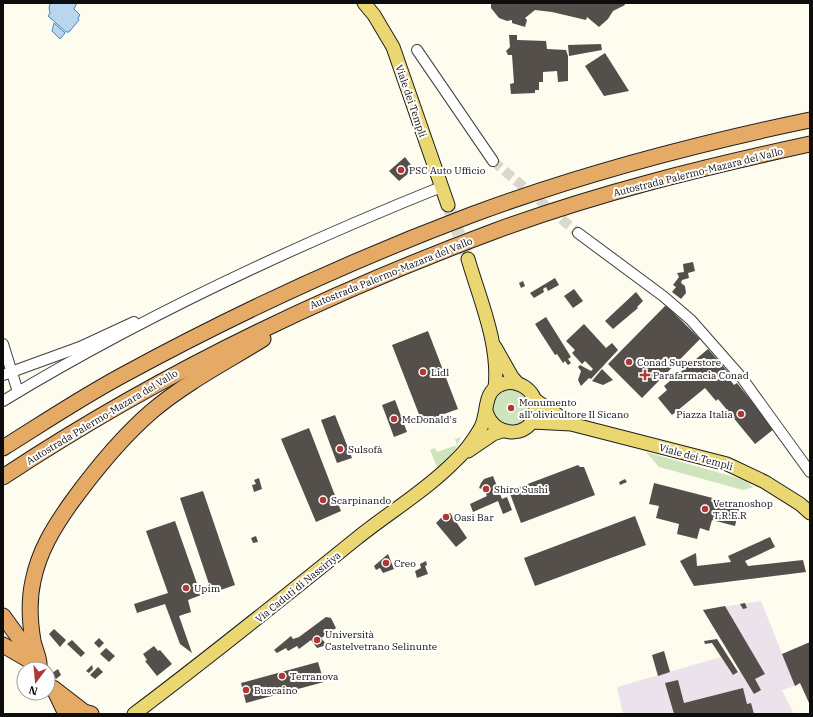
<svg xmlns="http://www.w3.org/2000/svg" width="813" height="717" font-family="'IBM Plex Serif',serif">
	<rect width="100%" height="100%" fill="#fdfcef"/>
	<!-- industrial -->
	<polygon fill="#ebe2eb" points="761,601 795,686 782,690 794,714 623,714 617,687 721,657 733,675 740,671 703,610"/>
	<!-- green -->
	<g fill="#cee4bc">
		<circle cx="511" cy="408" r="18"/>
		<polygon points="461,437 455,450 438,469 430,450 435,448 437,452 457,445 455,439"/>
		<polygon points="646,452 745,480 753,487 743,490 659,467"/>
	</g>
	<!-- water -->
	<g fill="#b9d6ef" stroke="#4885bf">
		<polygon points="50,3 77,3 74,9 80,15 78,18 79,20 69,32 66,32 48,16 50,13 49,8"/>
		<polygon points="54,23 65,33 60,39 52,31"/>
	</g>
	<!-- building -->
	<g fill="#554f4b">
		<polygon points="491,3 624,3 625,5 613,11 608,19 599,27 587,17 586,20 552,12 535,10 525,18 527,20 525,27 512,23 512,20 507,21 499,18 491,8"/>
		<polygon points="509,35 517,35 517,40 546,41 547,49 566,50 568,56 568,81 558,82 557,71 543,72 543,82 539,82 539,90 535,90 535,93 511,94 510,84 514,83 512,55 508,55 506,51 510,47"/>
		<polygon points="601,44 602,50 569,56 568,45"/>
		<polygon points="605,53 629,91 604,96 585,66"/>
		<polygon points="405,157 414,169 399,181 389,171"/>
		<polygon points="693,262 695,271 688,273 689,278 682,280 681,283 685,286 686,293 681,299 672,292 676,287 673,285 679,277 677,273 684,272 683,264"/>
		<polygon points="555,278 559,285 548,291 546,287 543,289 544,292 534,298 530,293"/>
		<polygon points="523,281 525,286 521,288 519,283"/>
		<polygon points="574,289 583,301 573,308 564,296"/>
		<polygon points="636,292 643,301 637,307 638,308 613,329 605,321"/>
		<polygon points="666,305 700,339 642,398 608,364"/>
		<polygon points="546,317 571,357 568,359 571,363 568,365 565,361 563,363 557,354 555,355 535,324"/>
		<polygon points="584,324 606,348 612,343 618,350 591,379 589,378 581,386 578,380 581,371 578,367 580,365 591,371 593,369 585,361 582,364 572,353 575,350 566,341"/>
		<polygon points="428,331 458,409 422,422 392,345"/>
		<polygon points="708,349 729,373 726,375 734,385 737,383 774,429 755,444 718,399 716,401 705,388 672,415 658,398 667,390 664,386"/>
		<polygon points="602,369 613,380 603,385 592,381"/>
		<polygon points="395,400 407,432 394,437 382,405"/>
		<polygon points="335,415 352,458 337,463 321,420"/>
		<polygon points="309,428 341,511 316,522 281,439"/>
		<polygon points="578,465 580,467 584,467 595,495 521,523 509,491"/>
		<polygon points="493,476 502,499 507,497 512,510 503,514 498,501 473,512 470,504 487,496 484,490 479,488 481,483 484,479"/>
		<polygon points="259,478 262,489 254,492 252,485 256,484 254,480"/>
		<polygon points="625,479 627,482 620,485 619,482"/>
		<polygon points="654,483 740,505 735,526 712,520 709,531 700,528 697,539 677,534 679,524 656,518 659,506 649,504"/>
		<polygon points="203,491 235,585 212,593 180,498"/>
		<polygon points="450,513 467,538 456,547 436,523 445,514"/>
		<polygon points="635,516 646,545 535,586 524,558"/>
		<polygon points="175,521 201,595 188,600 191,612 179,616 192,653 180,644 165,604 137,613 134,604 168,593 146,531"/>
		<polygon points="256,536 258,542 253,543 251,538"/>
		<polygon points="770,537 775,547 745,561 748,566 803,560 806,572 694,586 680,561 696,553 697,566 731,562 728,556"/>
		<polygon points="388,554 394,569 383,573 380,568 376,570 374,566"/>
		<polygon points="426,561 427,565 425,566 428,574 417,578 415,571 421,568 420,564"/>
		<polygon points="745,603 747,608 743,609 740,604"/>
		<polygon points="725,606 765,674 755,679 761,690 754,694 703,610"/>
		<polygon points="326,617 331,618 336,628 321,638 327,645 317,648 311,640 299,649 297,646 288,651 286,648 277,653 274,650 291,636 293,639 299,637"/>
		<polygon points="54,629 66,640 60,647 49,634"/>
		<polygon points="99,638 104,643 99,648 94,643"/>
		<polygon points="717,639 738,672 733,675 712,643 705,644 704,641"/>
		<polygon points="72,640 85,653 81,657 67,644"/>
		<polygon points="810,642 810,705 800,683 795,686 782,654"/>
		<polygon points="154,646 158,651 160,650 172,664 157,676 145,661 147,660 143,654"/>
		<polygon points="106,648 115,656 109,662 100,654"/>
		<polygon points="664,651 670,672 658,676 652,655"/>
		<polygon points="318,662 324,682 246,703 241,683"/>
		<polygon points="92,665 93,669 89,673 86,671"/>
		<polygon points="98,667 103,672 95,679 90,675"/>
		<polygon points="58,669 61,675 56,679 52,673"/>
		<polygon points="678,680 684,703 743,688 747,704 751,703 754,714 674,714 665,683"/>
	</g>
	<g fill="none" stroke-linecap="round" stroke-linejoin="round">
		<!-- minor-tunnel -->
		<polyline stroke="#d9d8cd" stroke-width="10" stroke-dasharray="10 5" stroke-linecap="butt" points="493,161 578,233"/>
		<!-- major-tunnel -->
		<polyline stroke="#d9d8cd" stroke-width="13" stroke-dasharray="13 6" stroke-linecap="butt" points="448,205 468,259"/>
		<!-- minor casing -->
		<g stroke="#404040" stroke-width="12">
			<g id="minor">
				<polyline points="417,50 493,161"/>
				<polyline points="578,233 663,296 691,320 742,378 810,472"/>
				<polyline points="3,344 18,392"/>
				<polyline points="3,375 80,347 134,322"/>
				<path d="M3,401c137,-83 289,-154 438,-214"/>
			</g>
		</g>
		<!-- major casing -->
		<g stroke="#1e1e1e" stroke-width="15">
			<g id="major">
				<polyline points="364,3 374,15 393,47 448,205"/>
				<path d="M468,259c12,41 32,86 27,129"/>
				<polyline points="495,347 512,377 518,384"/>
				<polyline points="535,400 568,422"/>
				<polyline points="532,422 571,424 727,464 765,482 800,504 810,513"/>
				<polyline points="468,451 493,434 502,431"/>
				<path d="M134,714c76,-57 149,-116 222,-175 32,-26 68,-47 97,-76 10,-9 20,-22 27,-34 9,-15 2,-36 20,-44 16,-8 36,5 36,22 0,31 -42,34 -50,4"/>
			</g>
		</g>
		<!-- highway casing -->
		<g stroke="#1e1e1e" stroke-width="17">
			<g id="highway">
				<path d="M3,448c40,-25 79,-51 120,-73 112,-61 229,-115 348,-160 110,-41 224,-71 339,-95"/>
				<path d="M3,477c154,-102 320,-182 492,-246 103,-38 209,-64 315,-87"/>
				<polyline points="3,616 35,660"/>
				<polyline points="3,645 34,663"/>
				<path d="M39,667c1,-9 -4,-16 -6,-26 -3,-18 -4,-42 0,-60 6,-30 21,-54 38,-78 24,-33 50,-65 80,-91 34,-29 75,-50 112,-73"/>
				<polyline points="53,688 84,712 91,714"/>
				<polyline points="56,693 66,714"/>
			</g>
		</g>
		<!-- minor -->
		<use href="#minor" stroke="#fff" stroke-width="10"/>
		<!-- major -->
		<use href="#major" stroke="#ead772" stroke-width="13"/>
		<!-- highway -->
		<use href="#highway" stroke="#e5aa66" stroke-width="15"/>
	</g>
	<!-- markers -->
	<g fill="#ae3834" stroke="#fff" stroke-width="1.5">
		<circle cx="401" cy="170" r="4"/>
		<circle cx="629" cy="362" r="4"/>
		<circle cx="423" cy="372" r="4"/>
		<path d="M643 369h4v4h4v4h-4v4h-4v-4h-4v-4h4z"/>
		<circle cx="511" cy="408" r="4"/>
		<circle cx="741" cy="414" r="4"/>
		<circle cx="394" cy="419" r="4"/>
		<circle cx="340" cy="449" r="4"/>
		<circle cx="486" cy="489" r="4"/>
		<circle cx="323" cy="500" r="4"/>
		<circle cx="705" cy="509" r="4"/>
		<circle cx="446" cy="517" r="4"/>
		<circle cx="386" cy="563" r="4"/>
		<circle cx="186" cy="588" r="4"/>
		<circle cx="317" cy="640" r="4"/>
		<circle cx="282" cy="676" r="4"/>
		<circle cx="246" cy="690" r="4"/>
	</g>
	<g text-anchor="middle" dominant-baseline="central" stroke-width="4" stroke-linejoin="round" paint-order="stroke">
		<!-- street labels -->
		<g font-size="10" fill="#0d0d0d" stroke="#fff">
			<text transform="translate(411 101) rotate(71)">Viale dei Templi</text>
			<text transform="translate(698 172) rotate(-14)">Autostrada Palermo-Mazara del Vallo</text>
			<text transform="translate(391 273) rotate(-22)">Autostrada Palermo-Mazara del Vallo</text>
			<text transform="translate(102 417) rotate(-31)">Autostrada Palermo-Mazara del Vallo</text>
			<text transform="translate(696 457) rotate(15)">Viale dei Templi</text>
			<text transform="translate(298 587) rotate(-39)">Via Caduti di Nassiriya</text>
		</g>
		<!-- poi labels -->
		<g font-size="10" fill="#0d0d0d" stroke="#fff" text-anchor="start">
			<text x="409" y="170">PSC Auto Ufficio</text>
			<text x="637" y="362">Conad Superstore</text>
			<text x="431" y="372">Lidl</text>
			<text x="653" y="375">Parafarmacia Conad</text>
			<text x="519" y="402">Monumento<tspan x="519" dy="12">all'olivicultore Il Sicano</tspan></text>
			<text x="733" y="414" text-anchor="end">Piazza Italia</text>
			<text x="402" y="419">McDonald's</text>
			<text x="348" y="449">Sulsofà</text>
			<text x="494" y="489">Shiro Sushi</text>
			<text x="331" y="500">Scarpinando</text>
			<text x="713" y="503">Vetranoshop<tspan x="713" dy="12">T.R.E.R</tspan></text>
			<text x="454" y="517">Oasi Bar</text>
			<text x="394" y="563">Creo</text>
			<text x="194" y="588">Upim</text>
			<text x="325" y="634">Università<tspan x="325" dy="12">Castelvetrano Selinunte</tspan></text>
			<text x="290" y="676">Terranova</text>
			<text x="254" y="690">Buscaino</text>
		</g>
	</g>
	<!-- border -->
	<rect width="813" height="717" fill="none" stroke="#0d0d0d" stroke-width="8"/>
	<!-- north arrow -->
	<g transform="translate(36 681) rotate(196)"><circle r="19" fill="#ffffff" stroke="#9e9e9e"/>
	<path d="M0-3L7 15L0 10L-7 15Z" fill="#ae3834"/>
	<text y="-6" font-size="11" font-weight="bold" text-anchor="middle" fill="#0d0d0d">N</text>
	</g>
</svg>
